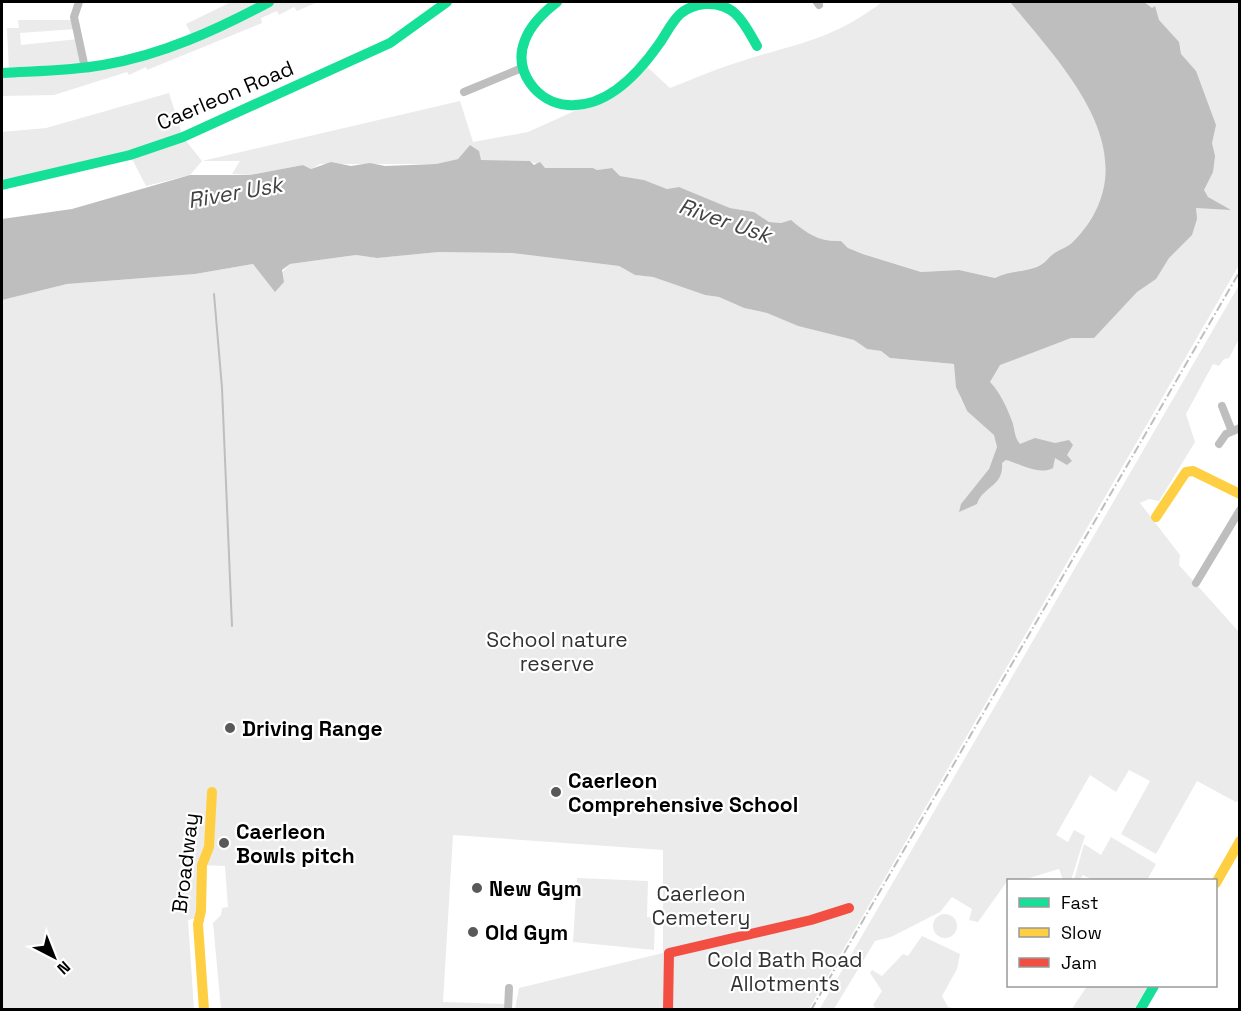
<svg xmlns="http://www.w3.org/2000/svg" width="1241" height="1011" font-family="'Space Grotesk',sans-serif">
	<rect width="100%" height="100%" fill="#fff"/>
	<!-- green -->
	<g fill="#ebebeb">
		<polygon points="231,2 318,2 297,11 294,7 279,15 277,11 261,18 262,23 147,70 146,67 129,75 127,72 54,95 2,96 2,73 9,72 7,28 19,28 18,20 74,20 76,29 20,33 21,45 78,39 85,68 194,40 186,24"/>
		<path d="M882,2h128c43,53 128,137 84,212 -7,10 -15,25 -25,32 -15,10 -30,22 -48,26 -10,2 -17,1 -26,6l-36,-8 -38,2 -57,-18 -16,-6 -7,-7c-21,1 -34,-7 -50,-20l-10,2 -12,-1 -15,-10 -24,-4 -51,-21 -12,2 -23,-9 -24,-4 -8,-8 -15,2 -4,-2h-48l-15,-7 -49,-1 -11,-15 -12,14 -22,5h-116l-9,5 -8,-4 -53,10 -18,-1 8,-13h-38l-12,14 -44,11 -16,-31 -128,30v-53l44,-4 123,-35 14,44 19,24 258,-60 13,41 55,-10 62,-28 54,-40 26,24c25,-10 51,-21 78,-29 53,-16 89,-22 134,-57z"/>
		<polygon points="1116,2 1239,2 1239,265 809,1009 515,1009 519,988 663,953 663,850 453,835 443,1002 506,1004 506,1009 221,1009 213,923 221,915 222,908 228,907 225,866 198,865 199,918 188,920 194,1009 2,1009 2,300 67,284 195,274 253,264 271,284 290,264 356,255 377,258 439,252 512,253 619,266 635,275 653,277 705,295 719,297 744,308 767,313 798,326 854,340 867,349 881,351 890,358 954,364 960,397 967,411 995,435 997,447 989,469 978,486 977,493 1003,450 969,377 1104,297"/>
		<polygon points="1239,285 1239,339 1229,358 1224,359 1219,366 1213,364 1186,414 1195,442 1159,501 1149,499 1140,503 1180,555 1179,565 1239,632 1239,801 1236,802 1197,781 1156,854 1121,834 1150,781 1129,770 1116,792 1090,775 1056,835 1068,842 1074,830 1085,836 1071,880 1063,880 1059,869 1026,879 1008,880 978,922 969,920 972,909 952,897 940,912 891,937 875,941 834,1009 819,1010"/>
		<polygon points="1111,837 1156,864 1147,880 1093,880 1083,875 1079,880 1074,880 1084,844 1101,855"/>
		<polygon points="577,878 648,881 647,917 655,918 654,950 573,942"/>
		<circle cx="945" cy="926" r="12"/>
		<polygon points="922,936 960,954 957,969 942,996 948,1007 956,1009 876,1009 873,1005 882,991 870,973 872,970 882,976 903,954 908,956"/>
		<polygon points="1087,986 1148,986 1134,1009 1072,1009"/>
	</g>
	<!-- water -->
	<path fill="#bebebe" d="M1010,2h134l8,6 3,-2 4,14 20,22 2,12 15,17 20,54 -4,18 3,13 -2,16 -9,18 4,7 23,13 -35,-2 1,11 -5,16 -23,23 -13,21 -19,13 -43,46h-23l-71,27 -10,17c10,10 17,26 22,39 3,8 2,16 8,23l15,-6 20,5 14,-3 4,5 -6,10 5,6 -5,4 -12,-7 -2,10c-15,8 -34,-5 -47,-8l-4,3c2,24 -19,23 -25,41l-18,8 2,-8 28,-35 8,-22 -3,-12 -27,-24 -11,-24 -2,-23 -64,-6 -9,-7 -14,-2 -13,-9 -56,-14 -31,-13 -23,-5 -25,-11 -14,-2 -52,-18 -18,-2 -16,-9 -107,-13 -73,-1 -62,6 -21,-3 -66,9 -8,6 2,12 -9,10 -22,-28 -58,10 -128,10 -65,16v-81l70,-10 118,-34h60l53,-10 8,4 20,-7 20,4 19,-3 15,3 51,-2 22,-5 12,-14 9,6 2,9 49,1 4,4 6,-3 5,6h48l4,2 15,-2 8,8 24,4 23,9 12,-2 51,21 24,4 15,10 12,1 10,-3c16,14 29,22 50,21l7,7 15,6 58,18 38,-2 36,8c15,-8 33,-5 47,-14 4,-2 7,-7 10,-9 6,-5 14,-7 20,-12 83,-84 -7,-174 -62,-241z"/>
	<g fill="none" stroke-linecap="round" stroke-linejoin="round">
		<!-- stream -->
		<polyline stroke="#bebebe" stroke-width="2" points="214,294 222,388 232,626"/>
		<!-- street -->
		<g stroke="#bebebe" stroke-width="8">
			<polyline points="79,2 74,17 85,68"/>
			<polyline points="817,2 819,5"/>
			<polyline points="464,92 522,68"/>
			<polyline points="1222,406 1231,429"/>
			<polyline points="1219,444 1226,434 1240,428"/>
			<polyline points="1196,583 1240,510"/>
			<polyline points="508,1010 509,988"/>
		</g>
		<!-- fast -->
		<g stroke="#16e098" stroke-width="10">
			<path d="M557,2c-13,10 -26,22 -32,38 -6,15 -4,30 5,43 9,13 23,21 38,22 39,3 70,-31 91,-61 7,-10 12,-21 21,-30 7,-6 15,-9 25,-10 30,-2 39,19 52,42"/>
			<path d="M2,73c34,-2 67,-2 101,-8 59,-10 113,-35 166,-63"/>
			<polyline points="2,185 130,155 183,137 390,43 447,2"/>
			<polyline points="1140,1010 1154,986"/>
		</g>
		<!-- slow -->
		<g stroke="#ffcf43" stroke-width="10">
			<polyline points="1156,517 1186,472 1193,471 1240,494"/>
			<polyline points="1216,883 1240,841"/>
			<polyline points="204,1010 198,924 201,911 202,865 209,847 212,792"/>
		</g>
		<!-- jam -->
		<polyline stroke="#f24e42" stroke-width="10" points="668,1010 669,953 811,920 849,908"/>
		<!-- rail -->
		<polyline stroke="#bebebe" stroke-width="2" stroke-dasharray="9 3 1.5 3" stroke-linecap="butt" points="811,1010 1240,271"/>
	</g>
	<!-- markers -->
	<g fill="#595959" stroke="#fff" stroke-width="2">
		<circle cx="230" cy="728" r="6"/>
		<circle cx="556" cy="792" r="6"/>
		<circle cx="224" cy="843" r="6"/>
		<circle cx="477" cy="888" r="6"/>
		<circle cx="473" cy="932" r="6"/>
	</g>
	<g text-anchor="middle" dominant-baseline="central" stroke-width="4.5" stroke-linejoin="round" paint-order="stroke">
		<!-- street labels -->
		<g font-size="21" fill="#000" stroke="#fff">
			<text transform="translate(225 95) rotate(-23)">Caerleon Road</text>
			<text transform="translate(185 863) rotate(-83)">Broadway</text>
		</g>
		<!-- park labels -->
		<g font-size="21" fill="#323232" stroke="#fff">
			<text x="557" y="639">School nature<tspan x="557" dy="24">reserve</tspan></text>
			<text x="701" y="893">Caerleon<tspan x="701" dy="24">Cemetery</tspan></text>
			<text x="785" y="959">Cold Bath Road<tspan x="785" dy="24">Allotments</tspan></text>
		</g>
		<!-- poi labels -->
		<g font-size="21" font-weight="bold" fill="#000" stroke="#fff" text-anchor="start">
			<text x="242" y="728">Driving Range</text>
			<text x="568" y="780">Caerleon<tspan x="568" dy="24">Comprehensive School</tspan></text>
			<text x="236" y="831">Caerleon<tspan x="236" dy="24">Bowls pitch</tspan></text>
			<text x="489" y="888">New Gym</text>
			<text x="485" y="932">Old Gym</text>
		</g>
		<!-- water labels -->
		<g font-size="22" font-style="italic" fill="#434343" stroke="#fff">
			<text transform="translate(235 192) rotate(-10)">River Usk</text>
			<text transform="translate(725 220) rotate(19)">River Usk</text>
		</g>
	</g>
	<!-- border -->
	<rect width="1241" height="1011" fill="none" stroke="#000000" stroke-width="6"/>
	<!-- legend -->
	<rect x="1007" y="879" width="210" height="108" fill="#ffffff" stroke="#999999" stroke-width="1.5"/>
	<rect x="1019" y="898" width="30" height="9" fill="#16e098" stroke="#999999" stroke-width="1.5"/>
	<text x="1061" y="909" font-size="18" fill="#000000">Fast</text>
	<rect x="1019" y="928" width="30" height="9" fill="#ffcf43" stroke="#999999" stroke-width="1.5"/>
	<text x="1061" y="939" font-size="18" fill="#000000">Slow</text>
	<rect x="1019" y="958" width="30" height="9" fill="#f24e42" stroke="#999999" stroke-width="1.5"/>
	<text x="1061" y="969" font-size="18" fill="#000000">Jam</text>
	<!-- north arrow -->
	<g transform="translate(54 957) rotate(138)" stroke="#ffffff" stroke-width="4.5" paint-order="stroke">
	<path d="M0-4.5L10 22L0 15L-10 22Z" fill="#000000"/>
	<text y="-9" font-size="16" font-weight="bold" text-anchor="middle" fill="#000000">N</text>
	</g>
</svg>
